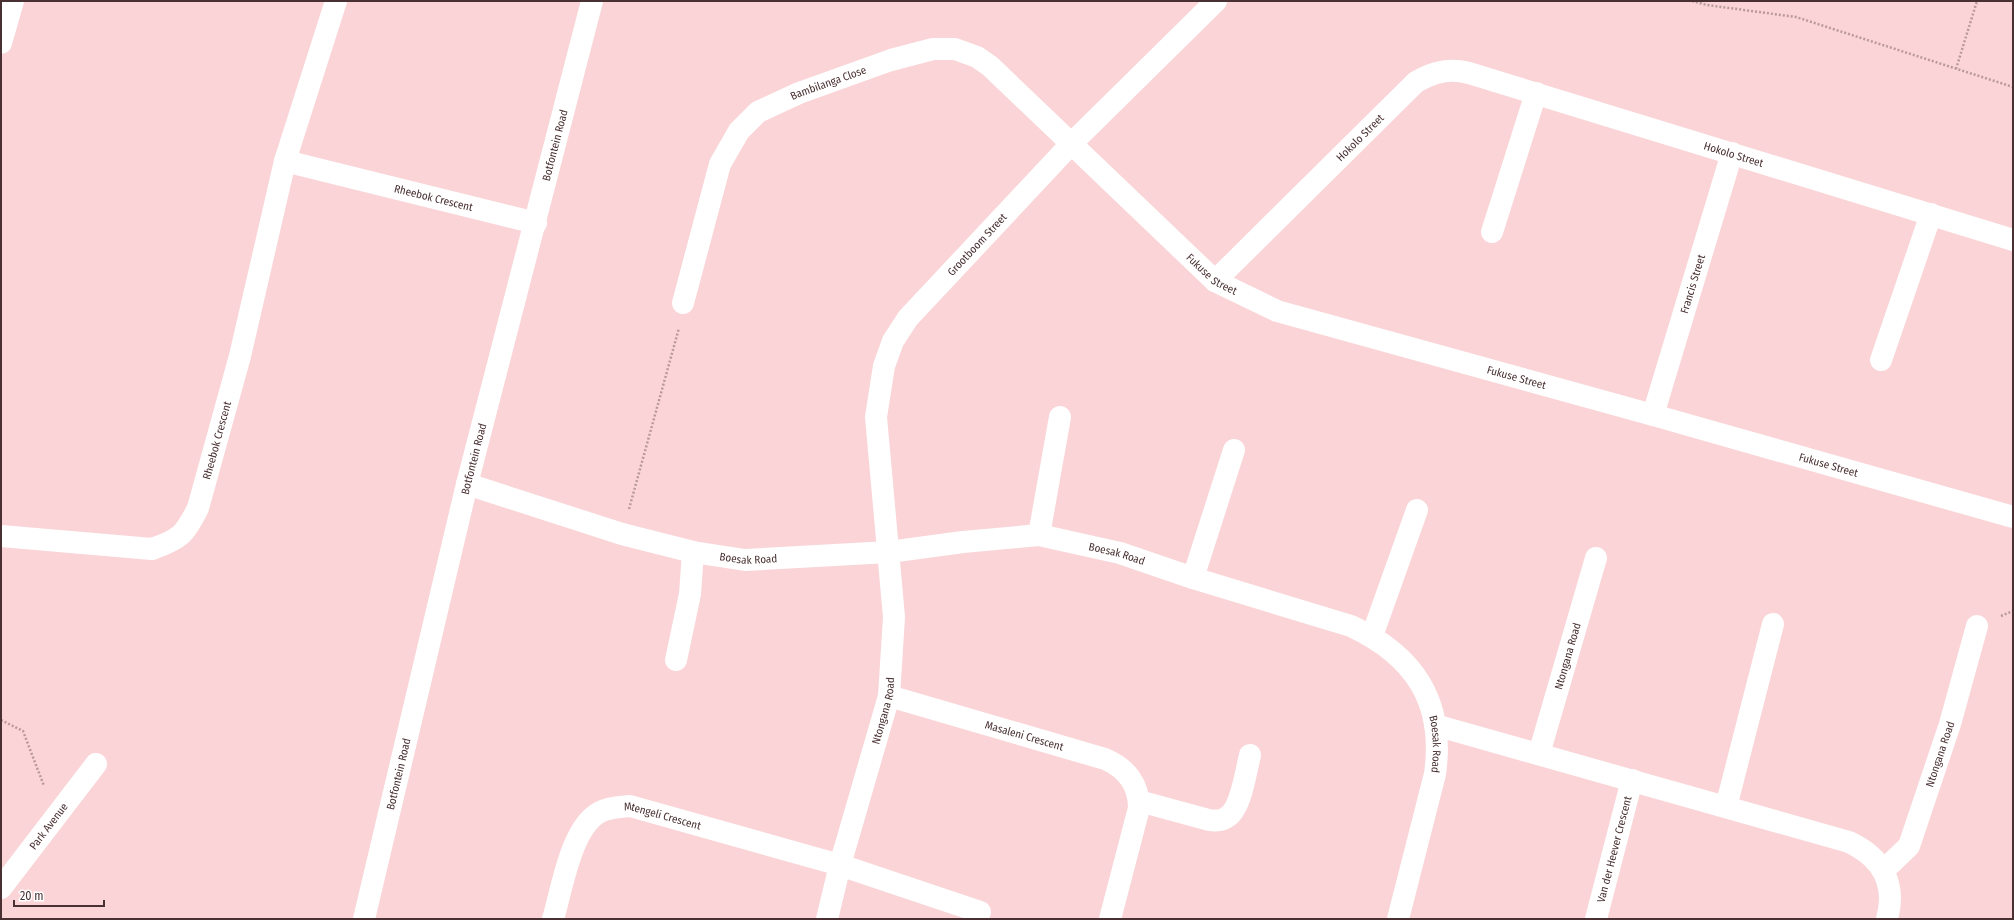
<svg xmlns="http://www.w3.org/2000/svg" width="2014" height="920" font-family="'Fira Sans Condensed',sans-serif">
	<rect width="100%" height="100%" fill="#fad4d6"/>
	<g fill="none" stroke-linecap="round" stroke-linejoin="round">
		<!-- path -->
		<g stroke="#ba999b" stroke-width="2.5" stroke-dasharray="2 2" stroke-linecap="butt">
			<polyline points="1692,1 1707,5 1796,17 2013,87"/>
			<polyline points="1956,69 1977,1"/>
			<polyline points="629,509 679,328"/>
			<polyline points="2001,616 2013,611"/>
			<polyline points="1,720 23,731 44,786"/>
		</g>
		<!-- minor -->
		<g stroke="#fff" stroke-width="22">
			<polyline points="1,43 13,1"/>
			<path id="s1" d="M285,161l251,62"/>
			<polyline points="1492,232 1536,93"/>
			<path id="s2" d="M1215,281l201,-199c17,-10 33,-14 53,-9l544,167"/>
			<path id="s3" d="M683,303l37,-139 19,-33 19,-19 41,-19 92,-33 42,-11h22l22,8 13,9 225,215 62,30 376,104 360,102"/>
			<polyline points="1881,360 1931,214"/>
			<path id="s4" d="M1653,415l79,-262"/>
			<path id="s5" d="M467,484l155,50 71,18 52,8 144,-8 74,-10 76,-7 81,18 73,25 158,48c64,30 94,76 84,148l-37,145"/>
			<polyline points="1039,535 1060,417"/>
			<path id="s6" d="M1,536l151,13c29,-10 33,-15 46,-41l42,-152 45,-195 51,-160"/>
			<polyline points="1193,578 1234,450"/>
			<polyline points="1372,636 1417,510"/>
			<polyline points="676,660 690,594 693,552"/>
			<path id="s7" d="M889,696l216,63c21,9 34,25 34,49l-29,111"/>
			<path d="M1435,725l414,117c32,15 48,41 38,77"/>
			<path id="s8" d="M1539,754l57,-196"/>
			<path d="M1139,801l70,19c6,1 13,1 18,-3 14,-8 19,-46 23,-62"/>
			<polyline points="1726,807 1773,624"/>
			<path id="s9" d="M1883,871l26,-25 41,-122 27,-98"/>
			<path id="s10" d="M1,888l95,-124"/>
			<path id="s11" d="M553,919c9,-30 18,-92 47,-107 9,-5 20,-5 30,-6l210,59 140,47"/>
			<path id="s12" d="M827,919l13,-54 49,-169 5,-79 -18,-200 8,-51 9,-25 15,-23 164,-175 144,-142"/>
			<path id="s13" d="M1596,919l36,-139"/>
		</g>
		<!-- secondary -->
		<path stroke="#fff" stroke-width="22" id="s14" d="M364,919l103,-435 125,-483"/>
	</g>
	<g text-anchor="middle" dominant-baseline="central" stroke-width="3" stroke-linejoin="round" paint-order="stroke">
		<!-- street labels -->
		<g font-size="11" fill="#493032" stroke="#fff">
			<text stroke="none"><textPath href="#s3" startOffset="285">Bambilanga Close</textPath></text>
			<text stroke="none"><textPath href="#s2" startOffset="204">Hokolo Street</textPath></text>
			<text stroke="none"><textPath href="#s14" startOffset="797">Botfontein Road</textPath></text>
			<text stroke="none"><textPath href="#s2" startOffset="615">Hokolo Street</textPath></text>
			<text stroke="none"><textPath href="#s1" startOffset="153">Rheebok Crescent</textPath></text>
			<text stroke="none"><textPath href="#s12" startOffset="718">Grootboom Street</textPath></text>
			<text stroke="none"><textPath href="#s3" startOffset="761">Fukuse Street</textPath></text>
			<text stroke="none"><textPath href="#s4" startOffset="137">Francis Street</textPath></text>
			<text stroke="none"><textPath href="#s3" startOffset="1085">Fukuse Street</textPath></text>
			<text stroke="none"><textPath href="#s6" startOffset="286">Rheebok Crescent</textPath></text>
			<text stroke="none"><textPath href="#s14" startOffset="473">Botfontein Road</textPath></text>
			<text stroke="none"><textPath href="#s3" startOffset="1409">Fukuse Street</textPath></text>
			<text stroke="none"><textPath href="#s5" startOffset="664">Boesak Road</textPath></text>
			<text stroke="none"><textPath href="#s5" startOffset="292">Boesak Road</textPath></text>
			<text stroke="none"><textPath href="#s8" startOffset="102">Ntongana Road</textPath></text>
			<text stroke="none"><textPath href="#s12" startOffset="216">Ntongana Road</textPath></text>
			<text stroke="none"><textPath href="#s7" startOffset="141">Masaleni Crescent</textPath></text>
			<text stroke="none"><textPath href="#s5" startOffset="1064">Boesak Road</textPath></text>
			<text stroke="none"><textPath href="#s9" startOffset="133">Ntongana Road</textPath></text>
			<text stroke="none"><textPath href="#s14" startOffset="149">Botfontein Road</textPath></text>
			<text stroke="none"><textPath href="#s11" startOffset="184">Mtengeli Crescent</textPath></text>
			<text stroke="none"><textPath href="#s10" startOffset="78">Park Avenue</textPath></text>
			<text stroke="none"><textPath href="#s13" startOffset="72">Van der Heever Crescent</textPath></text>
		</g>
	</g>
	<!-- border -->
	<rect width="2014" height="920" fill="none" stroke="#493032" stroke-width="4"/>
	<!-- scale -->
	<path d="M14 900v6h90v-6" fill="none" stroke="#493032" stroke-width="2"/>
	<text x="20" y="900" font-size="12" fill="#493032" stroke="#ffffff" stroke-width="3" paint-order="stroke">20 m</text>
</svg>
